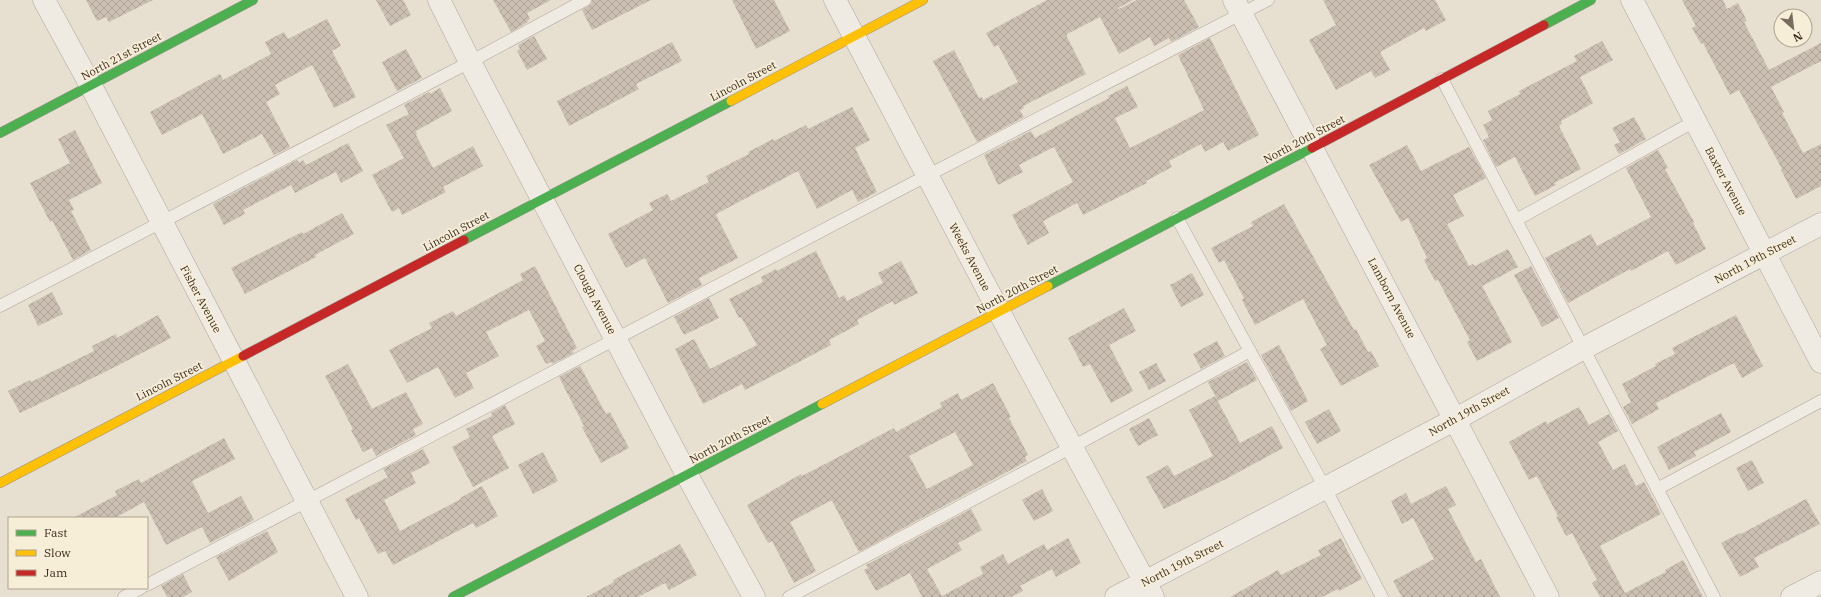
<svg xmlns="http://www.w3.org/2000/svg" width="1821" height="597" font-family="'IBM Plex Serif',serif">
	<defs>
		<pattern id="building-cross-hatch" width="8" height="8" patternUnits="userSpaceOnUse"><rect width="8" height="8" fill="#cbbfb2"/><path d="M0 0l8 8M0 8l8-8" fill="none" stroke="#afa499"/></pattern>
	</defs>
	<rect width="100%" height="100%" fill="#e7e0d1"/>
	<!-- building -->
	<g fill="url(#building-cross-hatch)" fill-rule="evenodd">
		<polygon points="86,0 153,0 109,22 106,17 97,21"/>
		<polygon points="376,0 403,0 411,15 390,26"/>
		<polygon points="493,0 551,0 527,13 530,19 527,21 528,22 511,32"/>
		<polygon points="592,0 651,0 592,30 582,10 591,4"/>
		<polygon points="732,0 774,0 790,31 756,49"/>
		<polygon points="1047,0 1133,0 1118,8 1119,9 1137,0 1184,0 1199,27 1171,42 1169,38 1154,46 1150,37 1119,54 1100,17 1067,34 1067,37 1086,74 1023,106 1024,108 1020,110 1024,117 977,142 933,61 954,50 979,98 982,97 983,100 1018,82 998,45 994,47 986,33"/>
		<polygon points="1323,0 1435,0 1446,20 1426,31 1424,28 1380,52 1390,70 1375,78 1371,71 1336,90 1309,40 1336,25"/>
		<polygon points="1682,0 1723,0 1727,9 1738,3 1747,21 1744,22 1769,70 1821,43 1821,61 1771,87 1784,112 1782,113 1803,153 1821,144 1821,186 1796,199 1781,170 1782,169 1739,90 1730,95 1703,43 1701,44 1692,28 1696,26"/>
		<polygon points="327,19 341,46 332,51 356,97 334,108 312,65 275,85 280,94 266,102 290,147 274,155 262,134 223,154 202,114 162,135 150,112 220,74 223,80 271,54 265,42 284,32 288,39"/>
		<polygon points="534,36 547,59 527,70 517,51 520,49 518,45"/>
		<polygon points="1210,38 1259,135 1228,151 1223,142 1205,152 1201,144 1169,161 1172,167 1146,181 1147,183 1083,215 1077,203 1043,221 1049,233 1028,245 1012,215 1073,182 1054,147 1019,165 1023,172 998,185 984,155 1031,131 1035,138 1109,98 1108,96 1127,86 1138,107 1115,118 1130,148 1156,135 1204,110 1178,55"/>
		<polygon points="1602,41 1613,60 1580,77 1593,103 1561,121 1562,124 1559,126 1581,169 1554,183 1556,185 1535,196 1515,157 1496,167 1483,140 1489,137 1483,125 1492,120 1488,111 1520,94 1519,91 1577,61 1574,56"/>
		<polygon points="672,42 682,61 636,84 639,89 569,126 557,101"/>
		<polygon points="406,49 422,78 397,91 382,62"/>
		<polygon points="440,88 452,111 416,131 417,134 416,135 433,168 473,146 483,166 443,187 446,192 402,215 399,208 392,212 372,175 404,158 386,125 409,114 404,105 429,92 430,94"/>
		<polygon points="852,107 870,140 855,148 877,192 858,202 852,190 817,209 798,171 718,213 716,215 738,258 699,278 702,285 668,303 645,258 626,268 608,234 653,210 649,203 667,194 671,201 709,182 706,176 749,154 748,152 773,139 774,141 806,125 808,129"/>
		<polygon points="1634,117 1646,139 1619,154 1614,145 1620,142 1612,128"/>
		<polygon points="75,130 102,183 69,200 74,210 71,211 91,250 73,260 52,220 50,222 30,183 70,163 58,139"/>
		<polygon points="348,143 363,171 341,183 336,172 295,193 291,185 243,210 245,214 224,225 213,204 297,160 299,163 303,160 306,165"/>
		<polygon points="1407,145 1421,171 1469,147 1486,178 1453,195 1464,216 1447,224 1469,266 1473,264 1475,266 1508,249 1518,267 1482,286 1512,342 1477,361 1467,342 1470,340 1438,280 1435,281 1424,260 1427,258 1408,218 1401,222 1369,165"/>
		<polygon points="1658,150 1668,168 1665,169 1694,222 1693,223 1706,249 1676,265 1668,251 1631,271 1630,269 1568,303 1545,258 1591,234 1597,246 1651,217 1626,168"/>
		<polygon points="1284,204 1354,330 1356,329 1368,352 1371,351 1379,366 1341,386 1320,349 1327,345 1303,299 1255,325 1242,300 1244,298 1224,260 1219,263 1211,248 1253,226 1251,222"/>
		<polygon points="342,213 354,234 315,255 316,257 245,294 231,268 302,232 303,234"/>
		<polygon points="816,251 839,298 844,295 847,301 883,283 878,273 901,261 918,293 894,305 893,301 857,320 859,324 829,340 831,345 797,363 745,390 742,384 703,404 675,349 694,339 710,369 757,345 741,317 739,318 729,299 763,282 761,277 776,269 777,271"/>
		<polygon points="535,266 577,348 572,351 574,353 552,364 551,362 546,364 536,346 545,341 529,310 486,332 499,356 466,373 474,388 455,398 438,367 407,383 389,350 432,328 429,323 453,311 456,316 523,280 520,274"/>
		<polygon points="1531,266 1559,318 1542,327 1514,275"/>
		<polygon points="1192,273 1204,295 1181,307 1170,285"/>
		<polygon points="52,292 63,314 38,326 28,305"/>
		<polygon points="709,298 719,318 684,335 674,317"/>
		<polygon points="1124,308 1136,331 1109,345 1133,391 1111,403 1090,364 1083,367 1068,338"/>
		<polygon points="158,315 171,338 105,372 20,413 8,391 30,380 31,382 94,351 92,346 116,334 117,338"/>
		<polygon points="1736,315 1763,366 1742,378 1734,363 1656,403 1659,409 1632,424 1623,407 1631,402 1622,384 1656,366 1655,364 1675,354 1672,348"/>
		<polygon points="1217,341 1225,356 1201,369 1193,354"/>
		<polygon points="1279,345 1308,401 1291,411 1261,355"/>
		<polygon points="1247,362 1257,380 1218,401 1208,382"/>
		<polygon points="1156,363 1166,381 1149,390 1139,372"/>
		<polygon points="348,364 372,409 406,392 423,424 413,429 416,435 376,456 372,448 363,452 351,430 353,429 325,376"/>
		<polygon points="580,366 606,414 610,412 629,448 601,463 582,427 584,426 559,377"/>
		<path d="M993,383l18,34 -2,1 19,37 -3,2 2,4 -168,91 -27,-51h-2l-40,21 26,49 -22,12 -22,-42 -4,2 -21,-38 54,-31 1,2 92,-48 2,4 46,-25 -2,-4 18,-10 3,7zM955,432l18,33 -46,24 -18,-33z"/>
		<polygon points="1215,396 1240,443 1272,426 1283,448 1226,479 1164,509 1146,477 1168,465 1174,476 1213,456 1189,410"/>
		<polygon points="505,405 515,424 492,436 509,468 473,487 452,447 470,437 466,429 492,416 491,413"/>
		<polygon points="1579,407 1589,425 1609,414 1618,431 1598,442 1613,470 1625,464 1636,486 1644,482 1661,514 1600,546 1625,593 1666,572 1665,570 1683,560 1703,597 1600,597 1592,583 1597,580 1572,533 1566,536 1556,517 1558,516 1537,476 1529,480 1509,442 1546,421 1547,424"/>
		<polygon points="1329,409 1341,431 1317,444 1305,422"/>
		<polygon points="1721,413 1731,432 1694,452 1696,456 1669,470 1657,447"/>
		<polygon points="1149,418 1158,435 1138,446 1129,429"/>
		<polygon points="224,438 235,459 192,481 208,513 241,496 254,520 210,543 202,527 166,545 144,502 115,518 73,518 117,495 115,491 139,479 141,483"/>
		<polygon points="423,449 430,463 411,473 416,483 384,500 400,531 461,499 460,498 482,486 498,516 476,528 473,523 393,565 385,551 378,554 359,518 356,520 345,499 388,477 383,469"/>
		<polygon points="543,452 558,481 533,494 518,465"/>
		<polygon points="1752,460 1764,483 1748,491 1736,468"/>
		<polygon points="1446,486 1456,505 1448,509 1476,562 1481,559 1500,597 1402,597 1393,581 1434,559 1413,518 1402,524 1391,501 1406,493 1411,504"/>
		<polygon points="1042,489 1053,511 1034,521 1022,500"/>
		<polygon points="1806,499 1820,524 1754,558 1759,567 1740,577 1721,543 1740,533 1741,534"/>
		<polygon points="971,509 982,530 958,543 962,550 927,569 942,596 983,574 980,567 1003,554 1008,564 1044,544 1047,550 1068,538 1081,563 1056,577 1052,569 1020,586 1023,591 1011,597 922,597 910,573 876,591 864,570 868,568 866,565"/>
		<polygon points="267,531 278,552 229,581 216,557"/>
		<polygon points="1341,538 1362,579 1339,591 1338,589 1322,597 1230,597 1278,570 1281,575 1321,555 1318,550"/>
		<polygon points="680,544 697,575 669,590 665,583 638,597 586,597 614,582 613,580"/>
		<polygon points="183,574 192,592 183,597 167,597 161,586"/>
	</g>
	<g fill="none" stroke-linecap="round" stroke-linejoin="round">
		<!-- lane casing -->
		<g stroke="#ada599" stroke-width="13">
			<g id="lane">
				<polyline points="1442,79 1714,597"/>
				<polyline points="1177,218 1325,488 1382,597"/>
				<polyline points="1516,220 1695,121"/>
				<polyline points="0,306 470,62 585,0"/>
				<polyline points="1657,489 1821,401"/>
				<polyline points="147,585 907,186 1268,0"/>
				<polyline points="124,597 141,588"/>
				<polyline points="789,597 1072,447 1250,351"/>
			</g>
		</g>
		<!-- street casing -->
		<g stroke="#ada599" stroke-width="23">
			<g id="street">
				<polyline points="44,0 91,86 357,597"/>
				<polyline points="439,0 470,62 687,475 754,597"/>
				<polyline points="835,0 1014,340 1153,597"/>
				<polyline points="1234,0 1548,597"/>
				<polyline points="1632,0 1821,362"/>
				<polyline points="1116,597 1325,488 1456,419 1584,348 1821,224"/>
				<polyline points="1792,597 1821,582"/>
			</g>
		</g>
		<!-- fast casing -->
		<g stroke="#9c958a" stroke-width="10">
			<g id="fast">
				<polyline points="1544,25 1591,0"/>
				<polyline points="0,133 253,0"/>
				<polyline points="464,240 731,101"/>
				<polyline points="1048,286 1312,148"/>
				<polyline points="453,597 822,404"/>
			</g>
		</g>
		<!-- slow casing -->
		<g stroke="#9c958a" stroke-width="10">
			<g id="slow">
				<polyline points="731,101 923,0"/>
				<polyline points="822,404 1048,286"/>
				<polyline points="0,483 243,356"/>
			</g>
		</g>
		<!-- jam casing -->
		<g stroke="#9c958a" stroke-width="10">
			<g id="jam">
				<polyline points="1312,148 1544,25"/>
				<polyline points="243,356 464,240"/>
			</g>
		</g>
		<!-- lane -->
		<use href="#lane" stroke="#efebe3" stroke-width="12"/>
		<!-- street -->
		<use href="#street" stroke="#efebe3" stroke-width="22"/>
		<!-- fast -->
		<use href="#fast" stroke="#4caf50" stroke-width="9"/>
		<!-- slow -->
		<use href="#slow" stroke="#ffc107" stroke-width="9"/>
		<!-- jam -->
		<use href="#jam" stroke="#c62828" stroke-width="9"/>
	</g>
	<g text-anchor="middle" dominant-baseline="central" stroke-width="3.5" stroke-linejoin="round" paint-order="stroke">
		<!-- street labels -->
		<g font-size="11" fill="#3d2e20" stroke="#f7eed8">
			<text transform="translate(121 56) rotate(-28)">North 21st Street</text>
			<text transform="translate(743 81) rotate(-28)">Lincoln Street</text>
			<text transform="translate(1304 139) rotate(-28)">North 20th Street</text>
			<text transform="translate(1726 181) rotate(62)">Baxter Avenue</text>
			<text transform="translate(456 231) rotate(-28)">Lincoln Street</text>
			<text transform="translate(970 257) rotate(62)">Weeks Avenue</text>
			<text transform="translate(1755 259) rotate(-28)">North 19th Street</text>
			<text transform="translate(1017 289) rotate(-28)">North 20th Street</text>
			<text transform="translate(1392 298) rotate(62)">Lamborn Avenue</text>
			<text transform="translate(201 299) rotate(62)">Fisher Avenue</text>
			<text transform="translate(595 299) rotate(62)">Clough Avenue</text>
			<text transform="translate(169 381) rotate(-27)">Lincoln Street</text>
			<text transform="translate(1469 411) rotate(-29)">North 19th Street</text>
			<text transform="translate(730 439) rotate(-28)">North 20th Street</text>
			<text transform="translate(1182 563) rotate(-27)">North 19th Street</text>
		</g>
	</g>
	<!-- legend -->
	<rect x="8" y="517" width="140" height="72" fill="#f7eed8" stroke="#ada18e"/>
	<rect x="16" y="530" width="20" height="6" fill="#4caf50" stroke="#ada18e"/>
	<text x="44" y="537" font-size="12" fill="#3d2e20">Fast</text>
	<rect x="16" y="550" width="20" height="6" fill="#ffc107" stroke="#ada18e"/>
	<text x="44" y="557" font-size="12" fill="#3d2e20">Slow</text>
	<rect x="16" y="570" width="20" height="6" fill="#c62828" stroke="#ada18e"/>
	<text x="44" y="577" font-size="12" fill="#3d2e20">Jam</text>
	<!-- north arrow -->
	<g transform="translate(1793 28) rotate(152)"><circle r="19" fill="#f7eed8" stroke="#ada18e"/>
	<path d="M0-3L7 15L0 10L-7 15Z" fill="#786c5e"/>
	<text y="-6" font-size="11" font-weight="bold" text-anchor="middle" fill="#3d2e20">N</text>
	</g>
</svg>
